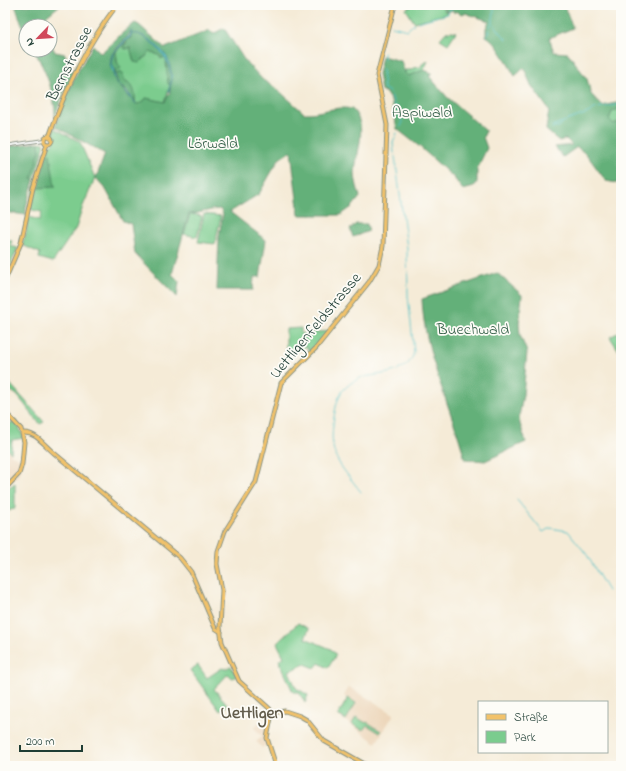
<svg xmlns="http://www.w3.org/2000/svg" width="626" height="771" font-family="'Indie Flower',sans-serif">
	<rect width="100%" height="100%" fill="#fdfcf7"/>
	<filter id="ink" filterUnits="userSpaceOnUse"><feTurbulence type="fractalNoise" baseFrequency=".025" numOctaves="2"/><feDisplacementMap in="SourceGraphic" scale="8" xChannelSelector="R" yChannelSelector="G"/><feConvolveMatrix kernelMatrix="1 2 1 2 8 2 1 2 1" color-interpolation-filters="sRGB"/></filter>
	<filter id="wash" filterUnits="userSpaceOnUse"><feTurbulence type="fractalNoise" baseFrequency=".012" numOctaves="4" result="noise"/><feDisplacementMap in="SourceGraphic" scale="16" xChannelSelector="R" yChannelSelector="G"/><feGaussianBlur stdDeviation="0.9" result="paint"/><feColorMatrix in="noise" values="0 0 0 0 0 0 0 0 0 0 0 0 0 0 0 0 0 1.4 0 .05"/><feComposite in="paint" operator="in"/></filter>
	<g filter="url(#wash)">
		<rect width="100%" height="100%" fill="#f5ebd7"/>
		<!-- built -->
		<g fill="#edd7bb">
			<polygon points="5,446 12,455 23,460 19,475 5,488"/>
			<polygon points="349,687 394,714 376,743 338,715 347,698 344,696"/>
			<polygon points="259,722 267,728 267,744 262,748 256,741 262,736 254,728"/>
		</g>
		<!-- green -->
		<g fill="#7bcc8e" stroke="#4d8461">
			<polygon points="413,5 441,5 447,14 414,22 406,9"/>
			<polygon points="453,31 456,32 448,44 440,39 446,32"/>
			<polygon points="131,36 131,39 124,44 124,48 128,49 130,46 134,62 143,60 150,52 159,55 161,59 165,56 167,58 168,81 170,85 165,102 146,98 142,103 136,104 133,89 130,84 115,72 118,66 116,52"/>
			<polygon points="428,61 424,70 408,76 405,73 405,70 412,70 413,68 421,67 422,64"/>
			<polygon points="621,108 621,128 617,122 614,124 609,119 612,112"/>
			<polygon points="54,128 80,142 95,178 83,206 76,228 53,262 39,258 40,253 22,245 26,233 28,217 40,220 42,212 32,210 30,208 34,188 55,187 45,153 48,147 53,143"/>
			<polygon points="39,142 44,143 44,147 34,180 31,179 40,151"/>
			<polygon points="190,214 202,216 197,237 184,234"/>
			<polygon points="204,214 221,216 215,244 198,242"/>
			<polygon points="5,240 12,241 10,246 18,248 5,277"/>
			<polygon points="301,328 301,334 328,331 310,353 306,346 286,357 286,329"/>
			<polygon points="621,331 621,354 610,337"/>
			<polygon points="5,378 44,422 40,424 17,395 5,387"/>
			<polygon points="16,421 24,438 12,440 11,453 5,446 5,426"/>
			<polygon points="15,483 15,508 5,513 5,490"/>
			<polygon points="298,623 309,629 305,638 331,649 336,655 328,668 319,663 315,668 305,664 289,671 296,688 308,695 305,703 299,692 293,692 279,660 284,657 277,643"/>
			<polygon points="198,665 207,678 222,668 225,669 231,666 237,677 232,678 228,674 214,689 228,705 220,711 190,670"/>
			<polygon points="348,698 356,703 346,720 338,715"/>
			<polygon points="356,717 366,723 367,722 381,731 380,733 367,725 363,730 352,724"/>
		</g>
		<!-- forest -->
		<g fill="#64b079" stroke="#427656" fill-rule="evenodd">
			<polygon points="15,5 60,5 42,20 44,26 26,26 26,36"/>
			<path d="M442,5h122l9,23 -24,10 5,14 14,1 19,26 4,15 11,12 14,-3 5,1v4l-9,4 -3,7 5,5 3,-2 4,6v56l-15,-3 -19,-26 -10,-8 -14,10 -8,-10 17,-2 -6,-6 -7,2 -13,-11 3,-20 -18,-25 -7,-17 -9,8c-7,-11 -18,-35 -29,-40v-8l3,-7 -24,-8 -3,1 -6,-3 -2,2 -1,-3 -6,2z"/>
			<path d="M135,23l4,2 26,23 45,-18 3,4 11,-6 21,33 18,19 14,9 27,24c16,1 32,-8 48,-4 17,17 4,43 3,64 0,7 3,17 5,24l-8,10 -11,8h-42l-8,-64 -12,8 -20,35 -29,18 36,28 -6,37h-6l-1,13h-36l2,-54 4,-22 -3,-5c-11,0 -20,5 -31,5l-17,60 7,7 -2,16 -42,-43 -4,-30 -8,-3 -18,-33 -9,-10 9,-24 -50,-28 17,-44 21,-37 8,8 28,-26zM131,30v9h-3l-2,5 -2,-1v5l2,1 4,-2 4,15 5,1 11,-11 9,3 3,4 3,-3 -12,-12 14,13 2,10 -2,-8 -1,3 2,22h2l1,-4 -1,12 -5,10 -19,-4 -4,5 -6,1c-6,-6 -18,-19 -21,-24 -2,-4 -2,-11 -4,-15l3,3 4,16 10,8 7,9c1,-8 -2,-18 -11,-21l-1,-6 -3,-2 -3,3 -2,-3 6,-4 -4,-6 -1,-10 -3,2 -2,8c-3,-11 17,-22 20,-32z"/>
			<path d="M50,42l5,10 10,2 7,18 6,-8 1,1 -15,27 -9,25c0,-25 -9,-45 -21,-67h16z"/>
			<polygon points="382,56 401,61 405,73 408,76 424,70 432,73 429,76 447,97 486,131 483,137 487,148 477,169 477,182 474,187 463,190 454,178 420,147 397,129 391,101 385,92 381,91 378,74"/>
			<polygon points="39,142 40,151 32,179 34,180 26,207 26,215 5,212 5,147"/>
			<polygon points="45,153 50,154 55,187 34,188"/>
			<polygon points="356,224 367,224 369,231 353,237 350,229"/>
			<path d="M497,273l25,22 -3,28 1,12 7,17 -4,43 -4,22 1,7 6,18 -41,19 -20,-2c-14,-53 -41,-105 -43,-160z"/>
		</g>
		<!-- water -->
		<path fill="#54c2c8" stroke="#3a807e" d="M131,30l1,4c11,-3 29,14 35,23 2,4 4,14 5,18 1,6 -3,14 -3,17l-1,-1c10,-22 -8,-46 -28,-56 -3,-2 -6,-1 -9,-1v2l-18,18 -2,11c4,4 3,10 5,15 3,8 15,13 20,24l-21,-24 -5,-15 2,-11 18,-19z"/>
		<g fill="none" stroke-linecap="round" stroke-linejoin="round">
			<!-- stream -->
			<g stroke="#54c2c8" stroke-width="1">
				<polyline points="441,16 448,14 449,11 456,5"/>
				<polyline points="418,22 439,16"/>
				<polyline points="493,23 506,39"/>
				<polyline points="392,26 407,30 414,24"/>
				<path d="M487,36c2,-10 10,-20 6,-31"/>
				<polyline points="384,59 384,52"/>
				<path d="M382,68l2,21 6,3 4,13 4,3c-1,7 5,10 4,17l-3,3"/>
				<polyline points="552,126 588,113 596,108 621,104"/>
				<polyline points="552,128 558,127 562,124"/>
				<polyline points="394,153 393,143 397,133"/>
				<path d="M364,377c19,-4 45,-3 50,-25l-6,-56 -1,-48 -12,-92"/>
				<polyline points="344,389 351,383 362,377"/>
				<path d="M343,390c-6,8 -7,17 -9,27 -6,40 4,45 27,75"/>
				<polyline points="517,500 543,532 550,528 568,531 587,555 608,591"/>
			</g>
		</g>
	</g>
	<g filter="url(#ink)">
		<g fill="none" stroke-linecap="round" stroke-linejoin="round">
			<!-- minor casing -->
			<g stroke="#8a9486" stroke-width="4">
				<polyline id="minor" points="5,146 44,140"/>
			</g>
			<!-- major casing -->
			<g stroke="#8a9486" stroke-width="5">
				<g id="major">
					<circle cx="48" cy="140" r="4"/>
					<path d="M49,137c16,-47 38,-93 68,-132"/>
					<polyline points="5,280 21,243 33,188 47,144"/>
					<polyline points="5,412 21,429 24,442 22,464 19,474 5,489"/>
					<path d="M23,433c13,-1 21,12 31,20l126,105 11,14 24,56 6,4"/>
					<polyline points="271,713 285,711 300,716 307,720 324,741 368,766"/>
					<polyline points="276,766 267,738 271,718 270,709 239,681 222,642 220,627 222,590 217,564 218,551 225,531 256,482 281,383 316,348 369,282 379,265 383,246 387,125 377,75 395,5"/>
				</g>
			</g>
			<!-- minor -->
			<use href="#minor" stroke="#fff" stroke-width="2"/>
			<!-- major -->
			<use href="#major" stroke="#f2c26a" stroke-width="3"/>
		</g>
	</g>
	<g text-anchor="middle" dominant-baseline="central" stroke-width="3.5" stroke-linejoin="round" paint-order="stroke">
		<!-- street labels -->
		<g font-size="16" fill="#1f3d34" stroke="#fdfcf7">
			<text transform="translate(70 64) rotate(-63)">Bernstrasse</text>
			<text transform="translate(316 326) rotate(-50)">Uettligenfeldstrasse</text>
		</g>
		<!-- park labels -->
		<g font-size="16" fill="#36614a" stroke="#fdfcf7">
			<text x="422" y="113">Aspiwald</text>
			<text x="213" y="144">Lörwald</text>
			<text x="473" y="330">Buechwald</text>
		</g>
		<!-- quarter labels -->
		<g font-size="18" font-weight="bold" fill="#625c4c" stroke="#fdfcf7">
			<text x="252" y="714">Uettligen</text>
		</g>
	</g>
	<!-- margin -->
	<rect width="626" height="771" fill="none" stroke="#fdfcf7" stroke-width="20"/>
	<!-- legend -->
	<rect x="478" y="701" width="130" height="52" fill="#fdfcf7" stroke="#a4b0a9"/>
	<rect x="486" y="714" width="20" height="6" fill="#f2c26a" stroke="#a4b0a9"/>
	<text x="514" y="721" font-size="12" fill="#1f3d34">Straße</text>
	<rect x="486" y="731" width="20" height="12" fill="#7bcc8e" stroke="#a4b0a9"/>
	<text x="514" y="741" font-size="12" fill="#1f3d34">Park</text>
	<!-- north arrow -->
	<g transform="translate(38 38) rotate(245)"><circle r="19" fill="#fdfcf7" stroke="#a4b0a9"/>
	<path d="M0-3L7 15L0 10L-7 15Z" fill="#d1495b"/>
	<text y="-6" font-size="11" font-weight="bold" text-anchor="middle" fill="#1f3d34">N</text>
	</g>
	<!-- scale -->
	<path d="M20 745v6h62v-6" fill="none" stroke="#1f3d34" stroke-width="2"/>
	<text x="26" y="745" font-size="12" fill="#1f3d34" stroke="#fdfcf7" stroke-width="3" paint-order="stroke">200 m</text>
</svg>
